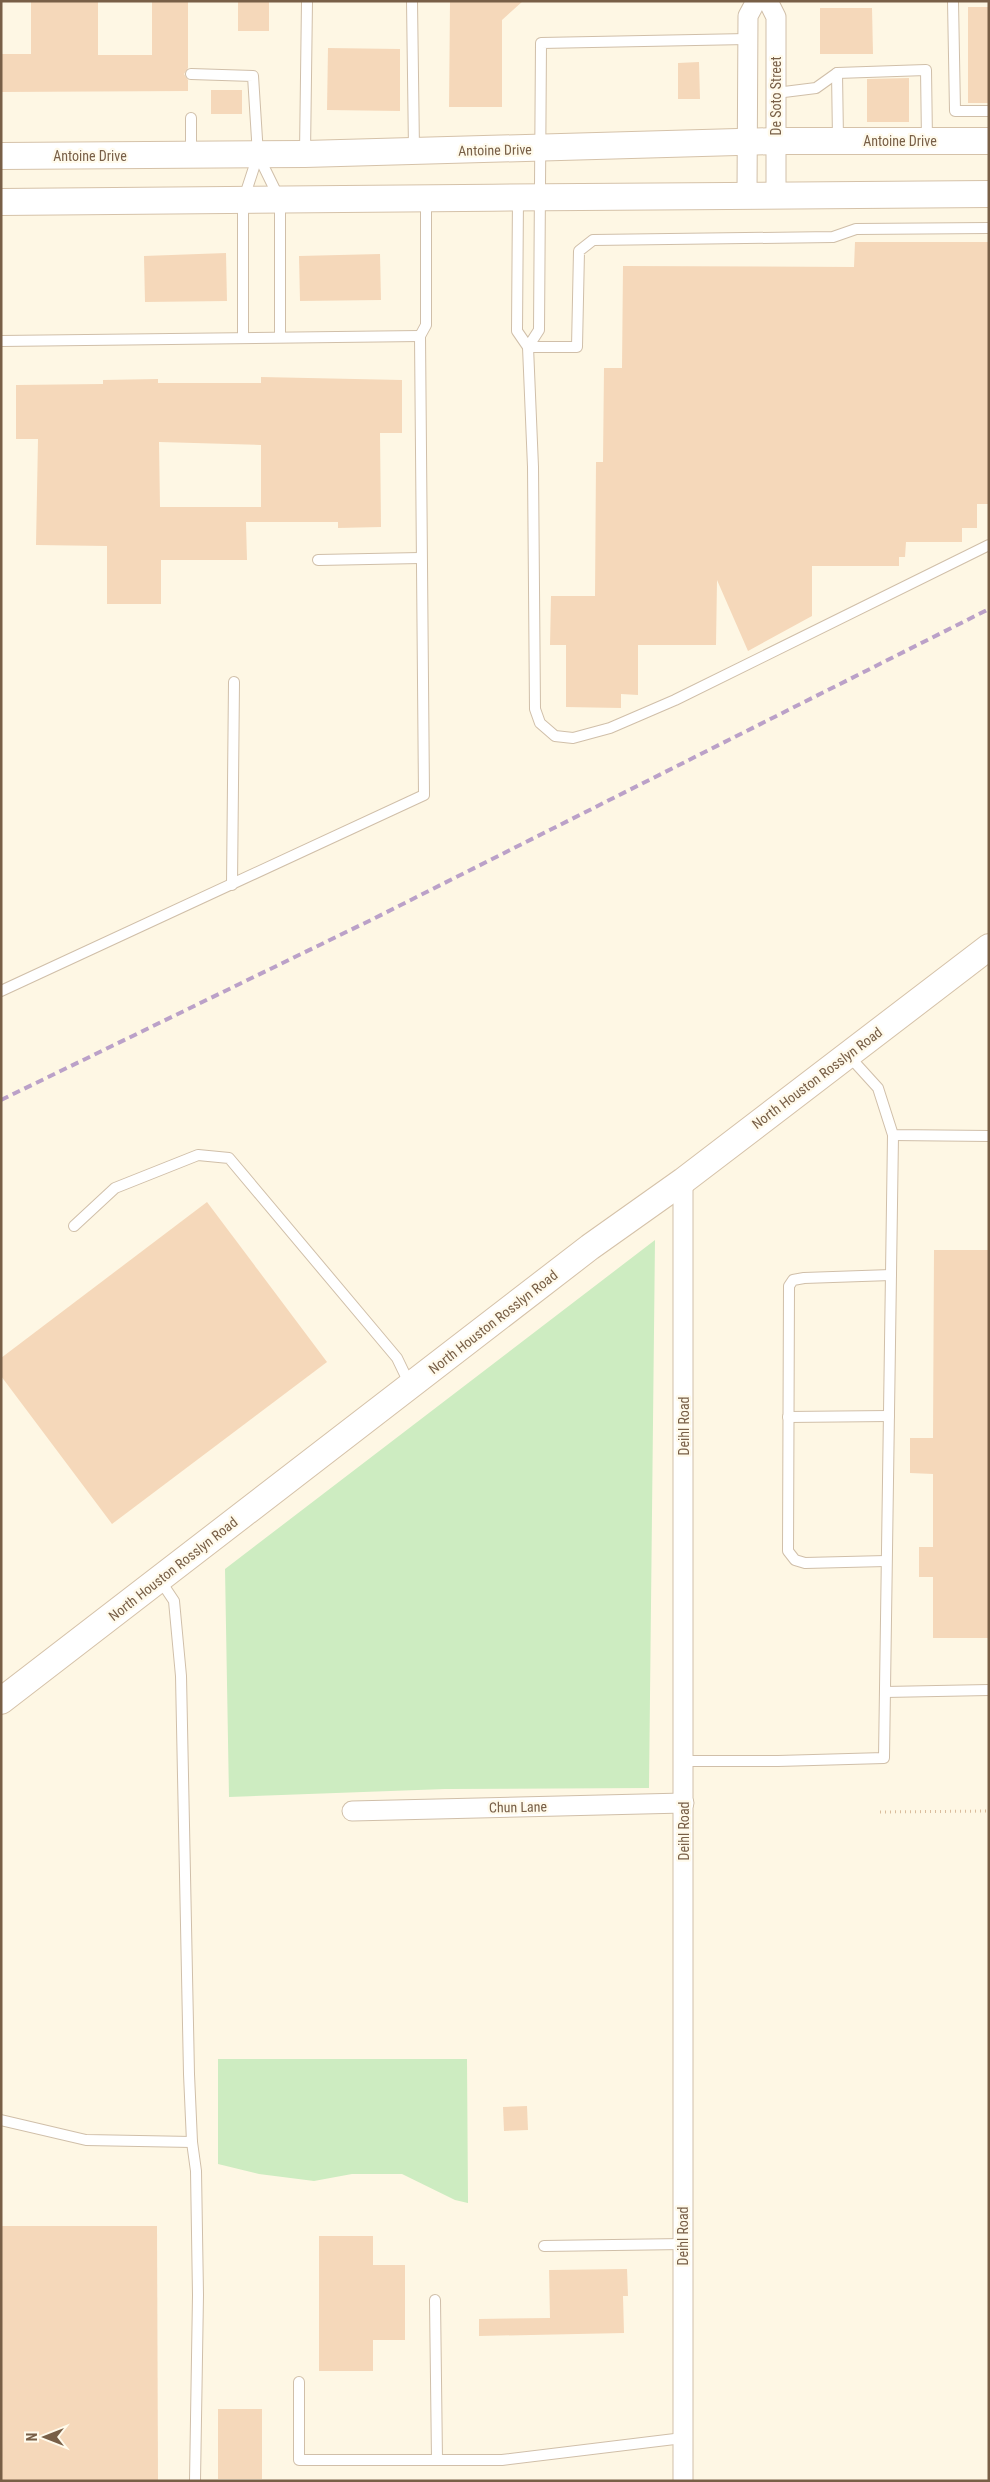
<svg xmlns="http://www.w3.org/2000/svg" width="990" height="2482" font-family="'Roboto Condensed',sans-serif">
	<rect width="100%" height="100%" fill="#fef7e4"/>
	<!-- green -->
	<g fill="#cdecc1">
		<polygon points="655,1240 649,1788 445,1789 229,1797 225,1569"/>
		<polygon points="218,2059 467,2059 468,2203 455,2200 402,2174 352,2174 314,2181 259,2174 218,2164"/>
	</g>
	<!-- building -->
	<g fill="#f5d8ba" fill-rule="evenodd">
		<polygon points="31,1 98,1 98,55 152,55 152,1 188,1 188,68 184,74 188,80 188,91 1,92 1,54 31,54"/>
		<rect x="238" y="1" width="31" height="30"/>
		<polygon points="450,1 523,1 502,20 502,107 449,107"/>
		<rect x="968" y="7" width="21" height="96"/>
		<polygon points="820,8 872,8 873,54 820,54"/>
		<polygon points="328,48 400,49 400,111 327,110"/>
		<polygon points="699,62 700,99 678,99 678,63"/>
		<polygon points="909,78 909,122 867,122 867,79"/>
		<rect x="211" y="90" width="31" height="24"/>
		<polygon points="855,242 989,242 989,504 977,504 977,528 962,528 962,542 906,542 905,557 899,557 899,566 812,566 812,616 748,651 717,580 716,645 638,645 638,695 621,694 621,708 566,707 566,645 550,645 551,596 595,596 596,462 603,462 604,368 622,368 623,266 854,267"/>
		<polygon points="226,253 227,301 145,302 144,256"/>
		<polygon points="380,254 381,300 300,301 299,256"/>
		<path d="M261,377l141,3v53h-22l1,94 -43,1v-6h-92l1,38h-86v44h-54v-58l-71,-1 2,-106h-22v-54l87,-1v-4l55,-1v4h103zM159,442l102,3v62h-101z"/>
		<polygon points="207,1202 327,1362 112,1524 1,1376 1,1358"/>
		<polygon points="934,1250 989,1250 989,1638 933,1638 933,1577 919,1577 919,1547 933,1547 933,1474 910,1473 910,1438 933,1438"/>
		<polygon points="527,2106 528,2130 504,2131 503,2107"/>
		<polygon points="1,2226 157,2226 158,2481 1,2481"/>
		<polygon points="319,2236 373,2236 373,2265 405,2265 405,2340 373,2340 373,2371 319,2371"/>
		<polygon points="627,2269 628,2296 623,2296 624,2333 479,2336 479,2319 550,2318 549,2270"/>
		<rect x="218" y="2409" width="44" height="70"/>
	</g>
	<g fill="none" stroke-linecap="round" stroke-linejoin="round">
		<!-- lane casing -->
		<g stroke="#d0bfa9" stroke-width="12">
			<g id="lane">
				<polyline points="412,1 414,150"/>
				<polyline points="953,1 955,111 989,111"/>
				<polyline points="837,73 838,139"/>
				<polyline points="191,74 253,76 258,155 243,201 243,338"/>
				<polyline points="776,93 816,88 837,73 926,70 927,140"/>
				<polyline points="305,153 307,1"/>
				<polyline points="191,155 191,118"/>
				<polyline points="258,155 280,200 280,337"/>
				<polyline points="518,197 517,331 528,347 539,330 541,43 747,39"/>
				<polyline points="989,228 856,229 833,237 593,240 579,251 577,347 528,347 533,467 535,709 540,723 555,736 573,738 610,728 675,700 989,545"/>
				<polyline points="1,341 420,336"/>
				<polyline points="318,560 420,558"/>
				<polyline points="232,885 234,682"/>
				<polyline points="1,991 424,795 420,336 426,325 426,198"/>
				<polyline points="848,1055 878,1088 893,1135 989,1136"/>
				<polyline points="74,1226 115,1188 198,1155 229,1158 397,1358 410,1385"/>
				<polyline points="788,1417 889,1416"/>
				<polyline points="886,1561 805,1563 795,1560 788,1551 789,1286 793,1280 804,1278 891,1275"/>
				<polyline points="160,1580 174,1601 181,1676 189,2074 192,2142 196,2171 198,2295 195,2481"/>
				<polyline points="885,1692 989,1690"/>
				<polyline points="684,1761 778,1761 884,1758 893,1135"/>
				<polyline points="1,2120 86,2140 192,2142"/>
				<polyline points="544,2246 683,2244"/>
				<polyline points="435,2300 437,2460"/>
				<polyline points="299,2382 299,2460 502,2460 683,2438"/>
			</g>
		</g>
		<!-- street casing -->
		<g stroke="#d0bfa9" stroke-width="21">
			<g id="street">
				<polyline points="768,1 776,17 776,194"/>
				<polyline points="747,193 748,16 756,1"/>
				<polyline points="352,1811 684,1803"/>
				<polyline points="683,2481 683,1181"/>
			</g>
		</g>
		<!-- secondary casing -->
		<g stroke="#d5c2a9" stroke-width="28">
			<g id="secondary">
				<polyline points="1,156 305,154 776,141 989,141"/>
				<path d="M1,202c329,-1 659,-8 988,-8"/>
				<polyline points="1,1701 590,1247 683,1181 989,947"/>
			</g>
		</g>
		<!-- path -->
		<polyline stroke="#dabc9c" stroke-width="3" stroke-dasharray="1 4" stroke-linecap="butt" points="880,1812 989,1811"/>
		<!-- lane -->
		<use href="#lane" stroke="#fff" stroke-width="10"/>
		<!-- street -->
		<use href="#street" stroke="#fff" stroke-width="19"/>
		<!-- secondary -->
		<use href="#secondary" stroke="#fff" stroke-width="26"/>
		<!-- rail -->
		<polyline stroke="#bba1c8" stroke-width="4" stroke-dasharray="8 5" stroke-linecap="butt" points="1,1100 371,920 989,609"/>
	</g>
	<g text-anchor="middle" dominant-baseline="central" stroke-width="4.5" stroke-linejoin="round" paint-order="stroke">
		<!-- street labels -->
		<g font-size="14" fill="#785f47" stroke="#fffaeb">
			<text transform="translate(776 96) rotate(-90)">De Soto Street</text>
			<text x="900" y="141">Antoine Drive</text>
			<text transform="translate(495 150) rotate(-1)">Antoine Drive</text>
			<text x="90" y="156">Antoine Drive</text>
			<text transform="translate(817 1078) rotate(-37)">North Houston Rosslyn Road</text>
			<text transform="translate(493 1322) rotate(-38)">North Houston Rosslyn Road</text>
			<text transform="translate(684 1426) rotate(-90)">Deihl Road</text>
			<text transform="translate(173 1569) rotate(-38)">North Houston Rosslyn Road</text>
			<text transform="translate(518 1807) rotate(-1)">Chun Lane</text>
			<text transform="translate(684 1831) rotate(-90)">Deihl Road</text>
			<text transform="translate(683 2236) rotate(-90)">Deihl Road</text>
		</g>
	</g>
	<!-- border -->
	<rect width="990" height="2482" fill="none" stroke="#785f47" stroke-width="5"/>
	<!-- north arrow -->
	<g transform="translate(45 2437) rotate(270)" stroke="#fffaeb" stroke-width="4" paint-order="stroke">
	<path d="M0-4L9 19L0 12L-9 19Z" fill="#785f47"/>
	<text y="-8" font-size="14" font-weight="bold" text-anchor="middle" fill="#785f47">N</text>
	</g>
</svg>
